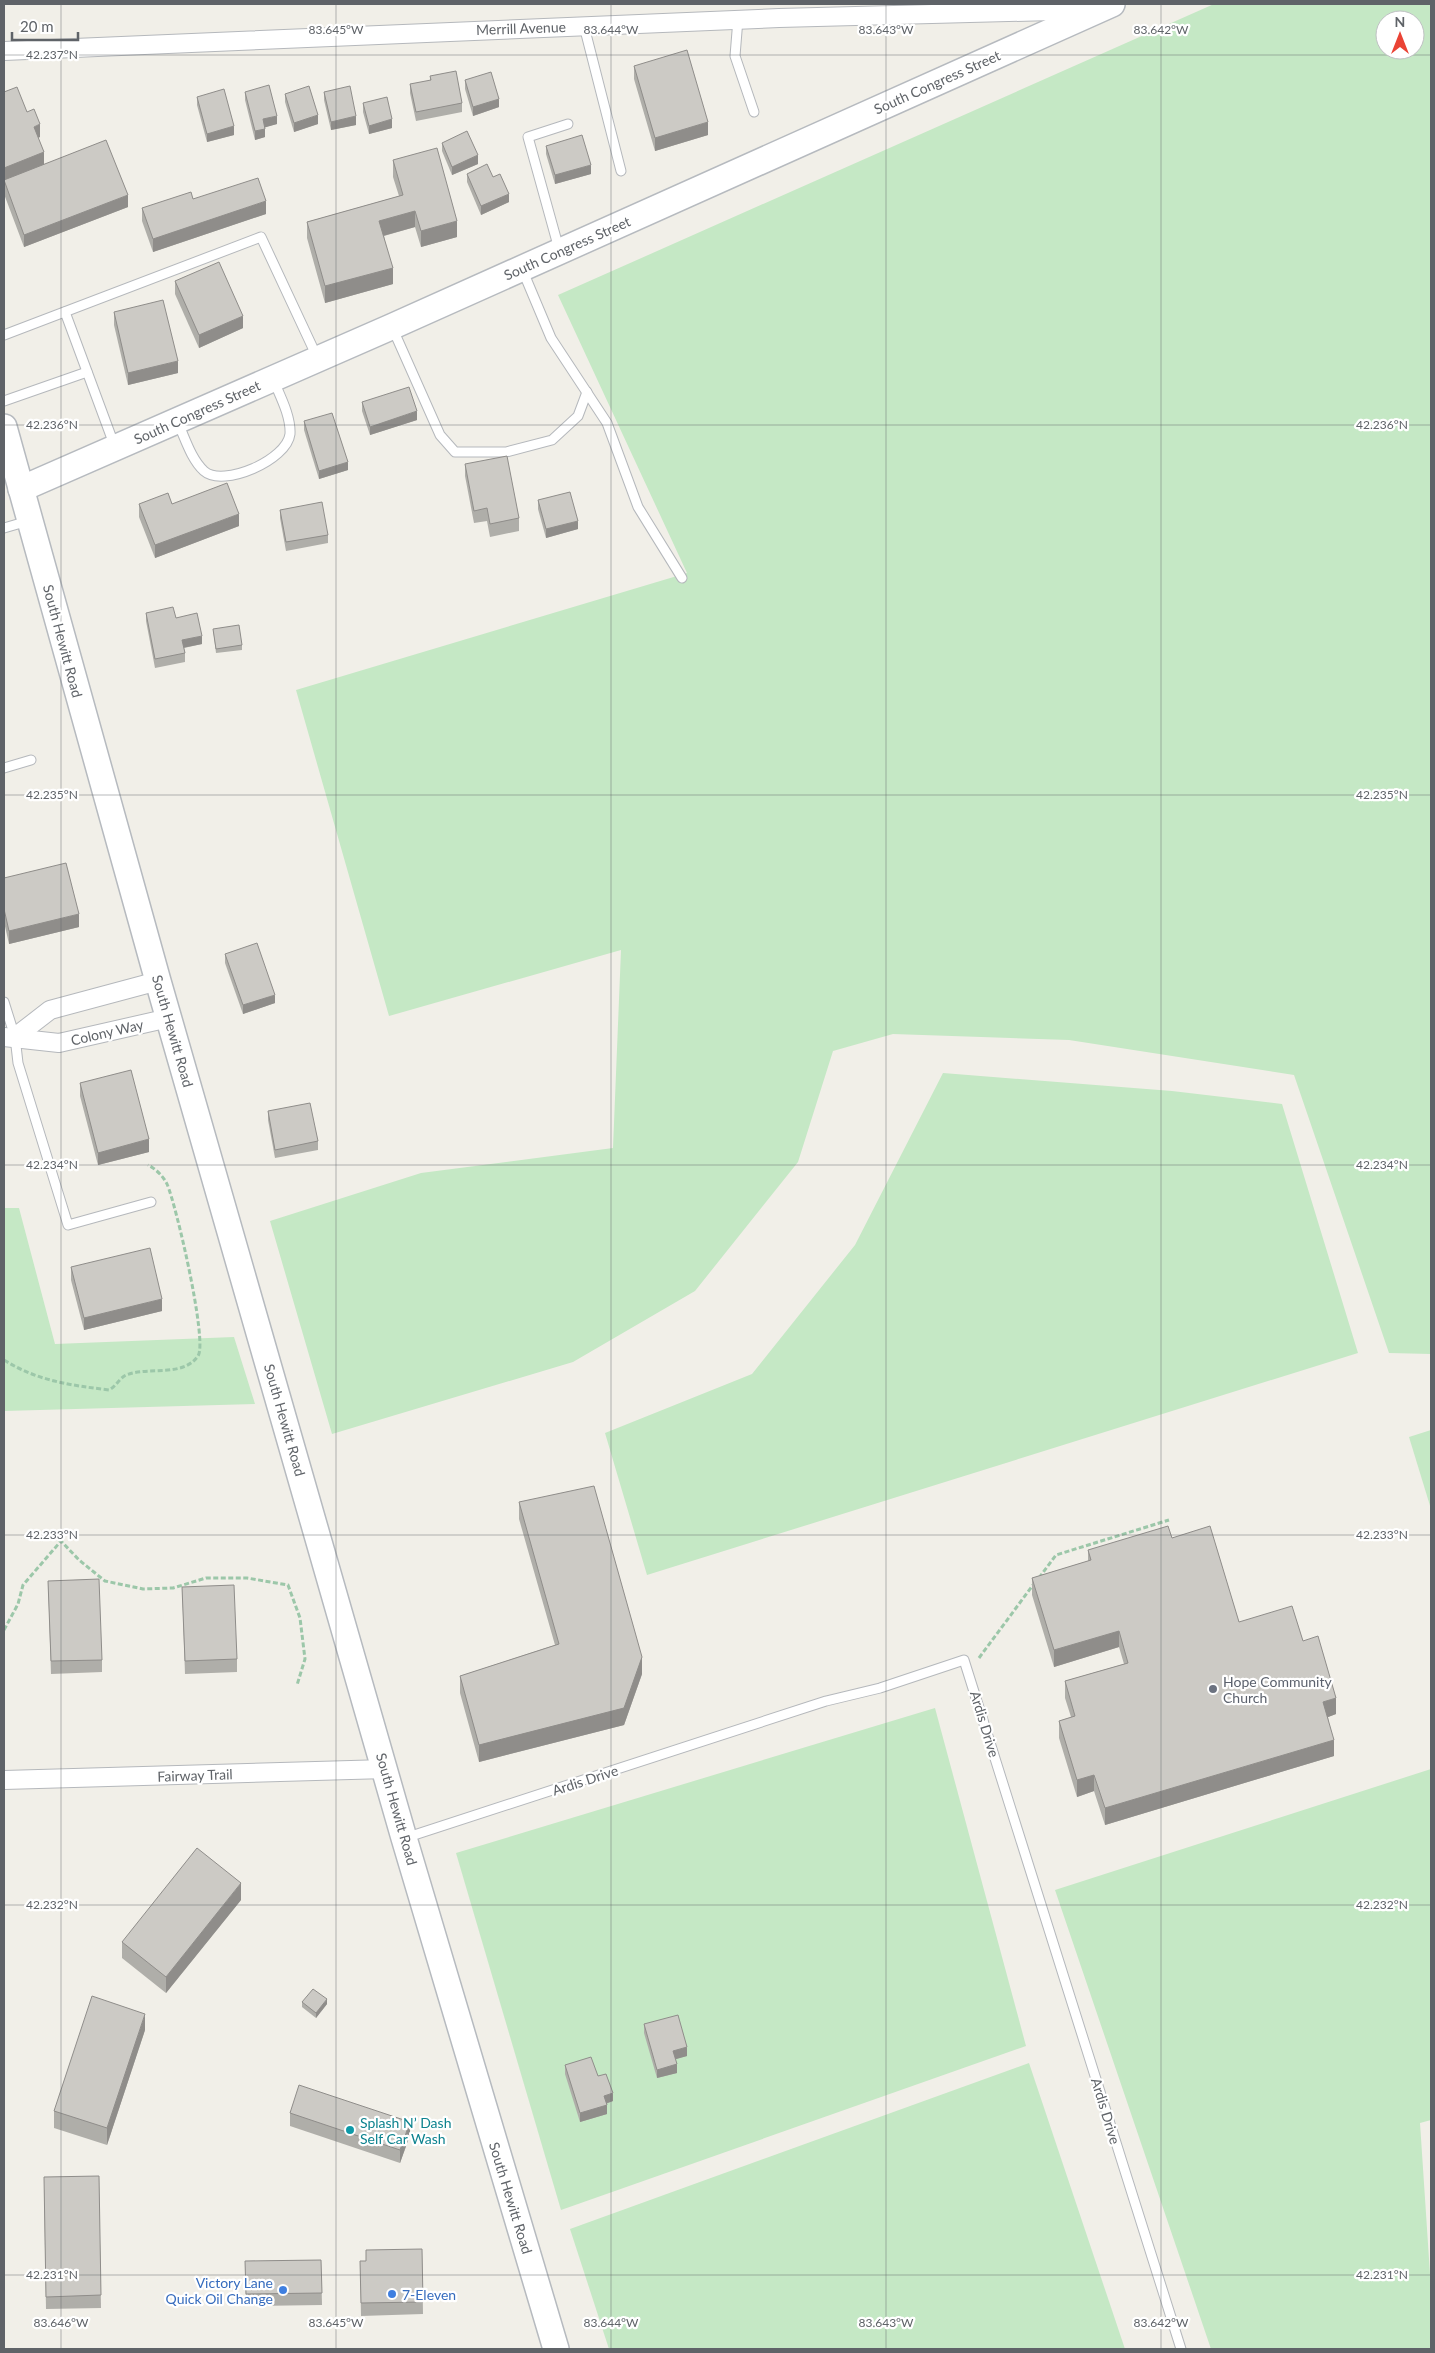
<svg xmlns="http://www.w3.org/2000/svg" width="1435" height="2353" font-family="Lato,sans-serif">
	<rect width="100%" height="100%" fill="#f1efe8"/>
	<!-- green -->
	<g fill="#c5e8c5" fill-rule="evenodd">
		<path d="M1214,4h217v1350l-42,-1 -95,-278 -225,-35 -176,-6 -60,17 -35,111 -103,129 -122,71 -241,72 -62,-213 151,-48 192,-25 8,-198 -232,66 -93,-326 391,-117 -129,-278zM1385,20h30v30h-30z"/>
		<polygon points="943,1073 1172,1091 1282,1104 1358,1353 647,1575 605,1433 752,1374 855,1245"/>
		<polygon points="4,1208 19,1208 55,1344 234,1337 255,1404 4,1411"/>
		<polygon points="1431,1430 1431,1509 1409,1437"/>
		<polygon points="935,1708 1026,2046 561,2210 456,1853"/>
		<polygon points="1431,1769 1431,2120 1420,2123 1431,2289 1431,2349 1211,2349 1055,1890"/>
		<polygon points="1029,2063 1125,2349 609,2349 570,2229"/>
	</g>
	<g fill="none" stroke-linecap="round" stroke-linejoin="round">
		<!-- lane casing -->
		<g stroke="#b5b8bc" stroke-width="11">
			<g id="lane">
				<polyline points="738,19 735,56 754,112"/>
				<polyline points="584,26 621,171"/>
				<polyline points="559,249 528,137 568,124"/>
				<polyline points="522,269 551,338 607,423 638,507 682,578"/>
				<polyline points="65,312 115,447"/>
				<polyline points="392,327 440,435 455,452 506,452 552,440 578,416 587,392"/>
				<polyline points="4,335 261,237 318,359"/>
				<polyline points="4,401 87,372"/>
				<path d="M178,423c7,15 13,36 26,48 19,17 83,-11 86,-37 1,-18 -10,-38 -17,-55"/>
				<polyline points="4,528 28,521"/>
				<polyline points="4,768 31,760"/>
				<polyline points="4,1002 15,1037 18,1063 68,1225 151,1202"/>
				<polyline points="405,1838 826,1701 880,1688 964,1660 1181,2349"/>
			</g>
		</g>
		<!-- street casing -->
		<g stroke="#b5b8bc" stroke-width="20">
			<g id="street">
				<polyline points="4,51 779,18 1090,10"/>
				<polyline points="4,1037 59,1043 169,1018"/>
				<polyline points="15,1037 50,1010 158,981"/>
				<polyline points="4,1780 386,1769"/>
			</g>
		</g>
		<!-- secondary casing -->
		<g stroke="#b6babf" stroke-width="28">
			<g id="secondary">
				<polyline points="4,427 158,981 404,1838 556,2349"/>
				<polyline points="21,489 391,327 1112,4"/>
			</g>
		</g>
		<!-- path -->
		<g stroke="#9cc7a9" stroke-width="3" stroke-dasharray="5 2.5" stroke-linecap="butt">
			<path d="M4,1360c34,21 65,25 105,30 8,-4 11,-14 20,-16 22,-7 54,3 69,-18 10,-14 -22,-152 -31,-172 -4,-8 -11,-15 -19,-19"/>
			<polyline points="1039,1578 1056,1555 1169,1520"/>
			<polyline points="4,1630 18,1604 23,1585 61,1541 79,1560 105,1581 143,1589 173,1588 206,1578 247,1578 288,1585 300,1618 305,1659 297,1685"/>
			<polyline points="979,1658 1033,1585"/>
		</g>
		<!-- lane -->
		<use href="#lane" stroke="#fff" stroke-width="9"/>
		<!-- street -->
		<use href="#street" stroke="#fff" stroke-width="18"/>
		<!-- secondary -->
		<use href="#secondary" stroke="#fff" stroke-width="25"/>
	</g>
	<!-- wall -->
	<g fill="#afaea9">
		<polygon points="634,66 708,135 655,151 634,79"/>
		<polygon points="430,76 462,103 462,112 416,121 410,93 410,84 430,81"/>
		<polygon points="465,80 499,107 473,116 465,89"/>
		<polygon points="4,92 27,112 40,137 38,138 44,164 128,207 24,247 4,194"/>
		<polygon points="245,92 277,124 265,127 265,137 255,140 245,100"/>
		<polygon points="324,92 356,125 331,130 324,100"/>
		<polygon points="285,94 318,124 294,132 285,102"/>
		<polygon points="197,97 234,135 207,142 197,105"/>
		<polygon points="363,103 392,128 369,134 363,112"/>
		<polygon points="442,143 478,164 452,175 442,151"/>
		<polygon points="546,146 591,174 555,184 546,154"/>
		<polygon points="393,160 457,237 421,247 415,227 384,236 393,284 325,303 307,238 307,222 399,196 393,177"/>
		<polygon points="467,174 493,177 509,202 481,215 467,182"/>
		<polygon points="193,199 266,214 153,252 142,221 142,208"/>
		<polygon points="175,281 243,328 199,348 175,294"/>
		<polygon points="114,312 178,373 128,385 114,325"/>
		<polygon points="362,402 417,420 370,435 362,411"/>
		<polygon points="304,421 348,470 319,479 304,430"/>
		<polygon points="465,464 519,518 519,531 490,537 487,521 474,523 465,476"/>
		<polygon points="538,500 578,529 546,538 538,509"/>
		<polygon points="139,504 239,526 155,558 139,517"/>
		<polygon points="280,510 328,535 328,543 286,551 280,518"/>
		<polygon points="146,613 176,618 202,644 184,648 185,653 185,662 155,668 146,621"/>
		<polygon points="213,629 242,645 242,650 216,653"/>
		<polygon points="4,878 79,927 9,944 4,922"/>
		<polygon points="225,954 275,1003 243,1014 225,963"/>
		<polygon points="80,1083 149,1152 98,1165 80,1096"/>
		<polygon points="268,1111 318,1141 318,1150 275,1158 268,1120"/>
		<polygon points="71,1267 162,1311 84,1330 71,1280"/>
		<polygon points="519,1502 642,1674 624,1725 479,1762 460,1693 460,1676 555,1645 519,1519"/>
		<polygon points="1172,1538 1239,1622 1303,1641 1336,1714 1328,1717 1334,1756 1105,1825 1094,1791 1077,1797 1059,1738 1059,1721 1071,1717 1065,1698 1065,1681 1124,1664 1119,1647 1054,1667 1032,1595 1032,1578 1088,1561 1088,1550"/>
		<polygon points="48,1581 102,1660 102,1672 51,1674"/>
		<polygon points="182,1587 237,1659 237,1672 185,1674"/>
		<polygon points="241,1900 166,1993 122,1958 122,1942"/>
		<polygon points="302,2002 327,2004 316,2018 302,2007"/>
		<polygon points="644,2024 687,2056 675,2059 677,2073 657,2078 644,2033"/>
		<polygon points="145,2030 107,2145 54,2128 54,2111"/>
		<polygon points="565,2065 598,2076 613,2101 606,2104 607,2114 580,2122 565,2074"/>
		<polygon points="290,2113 410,2135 400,2163 290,2126"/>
		<polygon points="99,2176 101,2308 46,2309 44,2190"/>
		<polygon points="422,2249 423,2314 361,2316 360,2261 366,2261"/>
		<polygon points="321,2260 322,2305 246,2306 245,2261"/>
	</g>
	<!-- shaded-wall -->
	<g fill="#8f8d8a">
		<polygon points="499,99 499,107 473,116 473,107"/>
		<polygon points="318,115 318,124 294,132 294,123"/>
		<polygon points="277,116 277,124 263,128 263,119"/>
		<polygon points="356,116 356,125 331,130 331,122"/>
		<polygon points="392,119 392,128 369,134 369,126"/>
		<polygon points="708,122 708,135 655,151 655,138"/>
		<polygon points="40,124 40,137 34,139 34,127"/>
		<polygon points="234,126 234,135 207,142 207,134"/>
		<polygon points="265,129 265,137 255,140 255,131"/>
		<polygon points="44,152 44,165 4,180 4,168"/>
		<polygon points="478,155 478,164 452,175 452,167"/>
		<polygon points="591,165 591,174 555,184 555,175"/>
		<polygon points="509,194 509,202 481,215 481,206"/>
		<polygon points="128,195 128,207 24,247 24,235"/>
		<polygon points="266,201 266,214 153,252 153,239"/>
		<polygon points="415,211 415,227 379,237 379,221"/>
		<polygon points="457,221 457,237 421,247 421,231"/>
		<polygon points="393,268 393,284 325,303 325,286"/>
		<polygon points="243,316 243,328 199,348 199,335"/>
		<polygon points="178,361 178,373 128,385 128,373"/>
		<polygon points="417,411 417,420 370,435 370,427"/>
		<polygon points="348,462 348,470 319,479 319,471"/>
		<polygon points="239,514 239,526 155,558 155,545"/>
		<polygon points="578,521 578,529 546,538 546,529"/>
		<polygon points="202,636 202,644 182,648 182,640"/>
		<polygon points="79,914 79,927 9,944 9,931"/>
		<polygon points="275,995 275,1003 243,1014 243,1005"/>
		<polygon points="149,1139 149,1152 98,1165 98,1153"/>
		<polygon points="162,1299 162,1311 84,1330 84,1318"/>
		<polygon points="1119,1631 1119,1647 1054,1667 1054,1650"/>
		<polygon points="642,1657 642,1674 624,1725 479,1762 479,1745"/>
		<polygon points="1336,1698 1336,1714 1323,1719 1323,1702"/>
		<polygon points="1334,1740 1334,1756 1105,1825 1105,1808"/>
		<polygon points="1094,1775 1094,1791 1077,1797 1077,1780"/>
		<polygon points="241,1883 241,1900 166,1993 166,1977"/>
		<polygon points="327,1999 327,2004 316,2018 316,2013"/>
		<polygon points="145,2014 145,2030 107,2145 107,2128"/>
		<polygon points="687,2047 687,2056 673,2060 673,2051"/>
		<polygon points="677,2064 677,2073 657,2078 657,2070"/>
		<polygon points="613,2093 613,2101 604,2104 604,2096"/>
		<polygon points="607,2105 607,2114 580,2122 580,2113"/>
		<polygon points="410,2122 410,2135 400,2163 400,2150"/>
	</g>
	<!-- building -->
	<g fill="#cccac5" stroke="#8f8d8a">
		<polygon points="687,50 708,122 655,138 634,66"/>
		<polygon points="456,71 462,103 416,112 410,84 431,80 430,76"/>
		<polygon points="491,72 499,99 473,107 465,80"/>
		<polygon points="269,85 277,116 263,119 265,129 255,131 245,92"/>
		<polygon points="309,86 318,115 294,123 285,94"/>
		<polygon points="350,86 356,116 331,122 324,92"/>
		<polygon points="17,87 27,112 34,109 40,124 34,127 44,152 4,168 4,92"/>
		<polygon points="224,89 234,126 207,134 197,97"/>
		<polygon points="387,97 392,119 369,126 363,103"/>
		<polygon points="467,131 478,155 452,167 442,143"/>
		<polygon points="582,135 591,165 555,175 546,146"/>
		<polygon points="106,140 128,195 24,235 4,180"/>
		<polygon points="437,148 457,221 421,231 415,211 379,221 393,268 325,286 307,222 403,195 393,160"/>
		<polygon points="487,164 493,177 500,174 509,194 481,206 467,174"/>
		<polygon points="258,178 266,201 153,239 142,208 191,192 193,199"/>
		<polygon points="219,262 243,316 199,335 175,281"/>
		<polygon points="163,300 178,361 128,373 114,312"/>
		<polygon points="409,387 417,411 370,427 362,402"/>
		<polygon points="332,413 348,462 319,471 304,421"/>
		<polygon points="507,456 519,518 490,524 487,508 474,511 465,464"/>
		<polygon points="227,483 239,514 155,545 139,504 168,493 172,504"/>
		<polygon points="570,492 578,521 546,529 538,500"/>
		<polygon points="322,502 328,535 286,542 280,510"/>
		<polygon points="173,607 176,618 197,613 202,636 182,640 185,653 155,659 146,613"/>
		<polygon points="239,625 242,645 216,649 213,629"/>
		<polygon points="66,863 79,914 9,931 4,909 4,878"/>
		<polygon points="257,943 275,995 243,1005 225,954"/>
		<polygon points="131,1070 149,1139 98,1153 80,1083"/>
		<polygon points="310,1103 318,1141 275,1150 268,1111"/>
		<polygon points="150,1248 162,1299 84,1318 71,1267"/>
		<polygon points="594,1486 642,1657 624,1708 479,1745 460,1676 559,1644 519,1502"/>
		<polygon points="1168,1526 1172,1538 1210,1526 1239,1622 1292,1606 1303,1641 1318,1636 1336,1698 1323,1702 1334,1740 1105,1808 1094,1775 1077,1780 1059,1721 1075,1716 1065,1681 1128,1663 1119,1631 1054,1650 1032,1578 1091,1560 1088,1550"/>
		<polygon points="99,1579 102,1660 51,1661 48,1581"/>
		<polygon points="234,1585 237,1659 185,1661 182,1587"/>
		<polygon points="197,1848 241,1883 166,1977 122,1942"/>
		<polygon points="313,1989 327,1999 316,2013 302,2002"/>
		<polygon points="92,1996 145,2014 107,2128 54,2111"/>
		<polygon points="678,2015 687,2047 673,2051 677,2064 657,2070 644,2024"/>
		<polygon points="591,2057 598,2076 606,2074 613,2093 604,2096 607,2105 580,2113 565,2065"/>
		<polygon points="299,2085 410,2122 400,2150 290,2113"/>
		<polygon points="99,2176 101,2295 46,2297 44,2177"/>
		<polygon points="422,2249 423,2302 361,2303 360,2261 366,2261 366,2250"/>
		<polygon points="321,2260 322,2293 246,2294 245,2261"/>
	</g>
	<!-- ticks -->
	<path fill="none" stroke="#5f6368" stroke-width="1" stroke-opacity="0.45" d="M61,4v2345M336,4v2345M611,4v2345M886,4v2345M1161,4v2345M4,55h1427M4,425h1427M4,795h1427M4,1165h1427M4,1535h1427M4,1905h1427M4,2275h1427"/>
	<!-- markers -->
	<circle fill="#6b7280" stroke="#fff" stroke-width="2" cx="1213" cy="1689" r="5"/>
	<circle fill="#0f9aa8" stroke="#fff" stroke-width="2" cx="350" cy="2130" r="5"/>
	<g fill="#3f7fe0" stroke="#fff" stroke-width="2">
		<circle cx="283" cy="2290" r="5"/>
		<circle cx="392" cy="2294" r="5"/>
	</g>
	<g text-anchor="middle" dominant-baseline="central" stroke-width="4.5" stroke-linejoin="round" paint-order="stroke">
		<!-- street labels -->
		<g font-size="14" fill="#5f6368" stroke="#fff">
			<text transform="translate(521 28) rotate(-2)">Merrill Avenue</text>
			<text transform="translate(937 82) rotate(-24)">South Congress Street</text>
			<text transform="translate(567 248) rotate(-24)">South Congress Street</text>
			<text transform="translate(197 412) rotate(-24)">South Congress Street</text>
			<text transform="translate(63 641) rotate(75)">South Hewitt Road</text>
			<text transform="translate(173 1031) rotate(74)">South Hewitt Road</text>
			<text transform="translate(107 1032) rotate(-13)">Colony Way</text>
			<text transform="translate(285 1420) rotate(74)">South Hewitt Road</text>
			<text transform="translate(985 1724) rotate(73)">Ardis Drive</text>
			<text transform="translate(195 1775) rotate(-2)">Fairway Trail</text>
			<text transform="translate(585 1780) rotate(-18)">Ardis Drive</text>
			<text transform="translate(397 1809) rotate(74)">South Hewitt Road</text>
			<text transform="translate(1106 2111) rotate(73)">Ardis Drive</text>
			<text transform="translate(511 2198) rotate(73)">South Hewitt Road</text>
		</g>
		<!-- worship labels -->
		<g font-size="14" fill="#5b616d" stroke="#fff" text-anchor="start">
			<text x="1223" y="1681">Hope Community<tspan x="1223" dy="16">Church</tspan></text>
		</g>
		<!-- culture labels -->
		<g font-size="14" fill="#0d838f" stroke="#fff" text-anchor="start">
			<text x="360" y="2122">Splash N’ Dash<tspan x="360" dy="16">Self Car Wash</tspan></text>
		</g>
		<!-- shop labels -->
		<g font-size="14" fill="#366cbe" stroke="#fff" text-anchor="end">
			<text x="273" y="2282">Victory Lane<tspan x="273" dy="16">Quick Oil Change</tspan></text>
			<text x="402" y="2294" text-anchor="start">7-Eleven</text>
		</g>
	</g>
	<g font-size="12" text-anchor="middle" fill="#5f6368" stroke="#fff" stroke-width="4.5" stroke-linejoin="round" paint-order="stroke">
		<text x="336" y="34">83.645°W</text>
		<text x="611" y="34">83.644°W</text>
		<text x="886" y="34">83.643°W</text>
		<text x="1161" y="34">83.642°W</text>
		<text x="52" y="59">42.237°N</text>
		<text x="52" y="429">42.236°N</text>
		<text x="1382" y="429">42.236°N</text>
		<text x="52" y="799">42.235°N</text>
		<text x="1382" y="799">42.235°N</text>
		<text x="52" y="1169">42.234°N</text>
		<text x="1382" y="1169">42.234°N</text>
		<text x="52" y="1539">42.233°N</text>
		<text x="1382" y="1539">42.233°N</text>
		<text x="52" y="1909">42.232°N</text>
		<text x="1382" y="1909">42.232°N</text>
		<text x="52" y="2279">42.231°N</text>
		<text x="1382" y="2279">42.231°N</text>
		<text x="61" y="2327">83.646°W</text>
		<text x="336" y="2327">83.645°W</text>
		<text x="611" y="2327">83.644°W</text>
		<text x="886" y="2327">83.643°W</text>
		<text x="1161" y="2327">83.642°W</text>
	</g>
	<!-- border -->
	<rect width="1435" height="2353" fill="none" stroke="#5f6368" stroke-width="10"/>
	<!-- north arrow -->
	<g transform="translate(1400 35)"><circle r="24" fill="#ffffff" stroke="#bfc1c3"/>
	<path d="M0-4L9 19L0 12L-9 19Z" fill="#ea4335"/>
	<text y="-8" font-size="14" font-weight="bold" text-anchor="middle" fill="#5f6368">N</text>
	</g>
	<!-- scale -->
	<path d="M12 32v8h66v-8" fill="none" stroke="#5f6368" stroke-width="2.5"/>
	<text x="20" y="32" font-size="15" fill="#5f6368" stroke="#ffffff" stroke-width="4" paint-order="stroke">20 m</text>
</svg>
